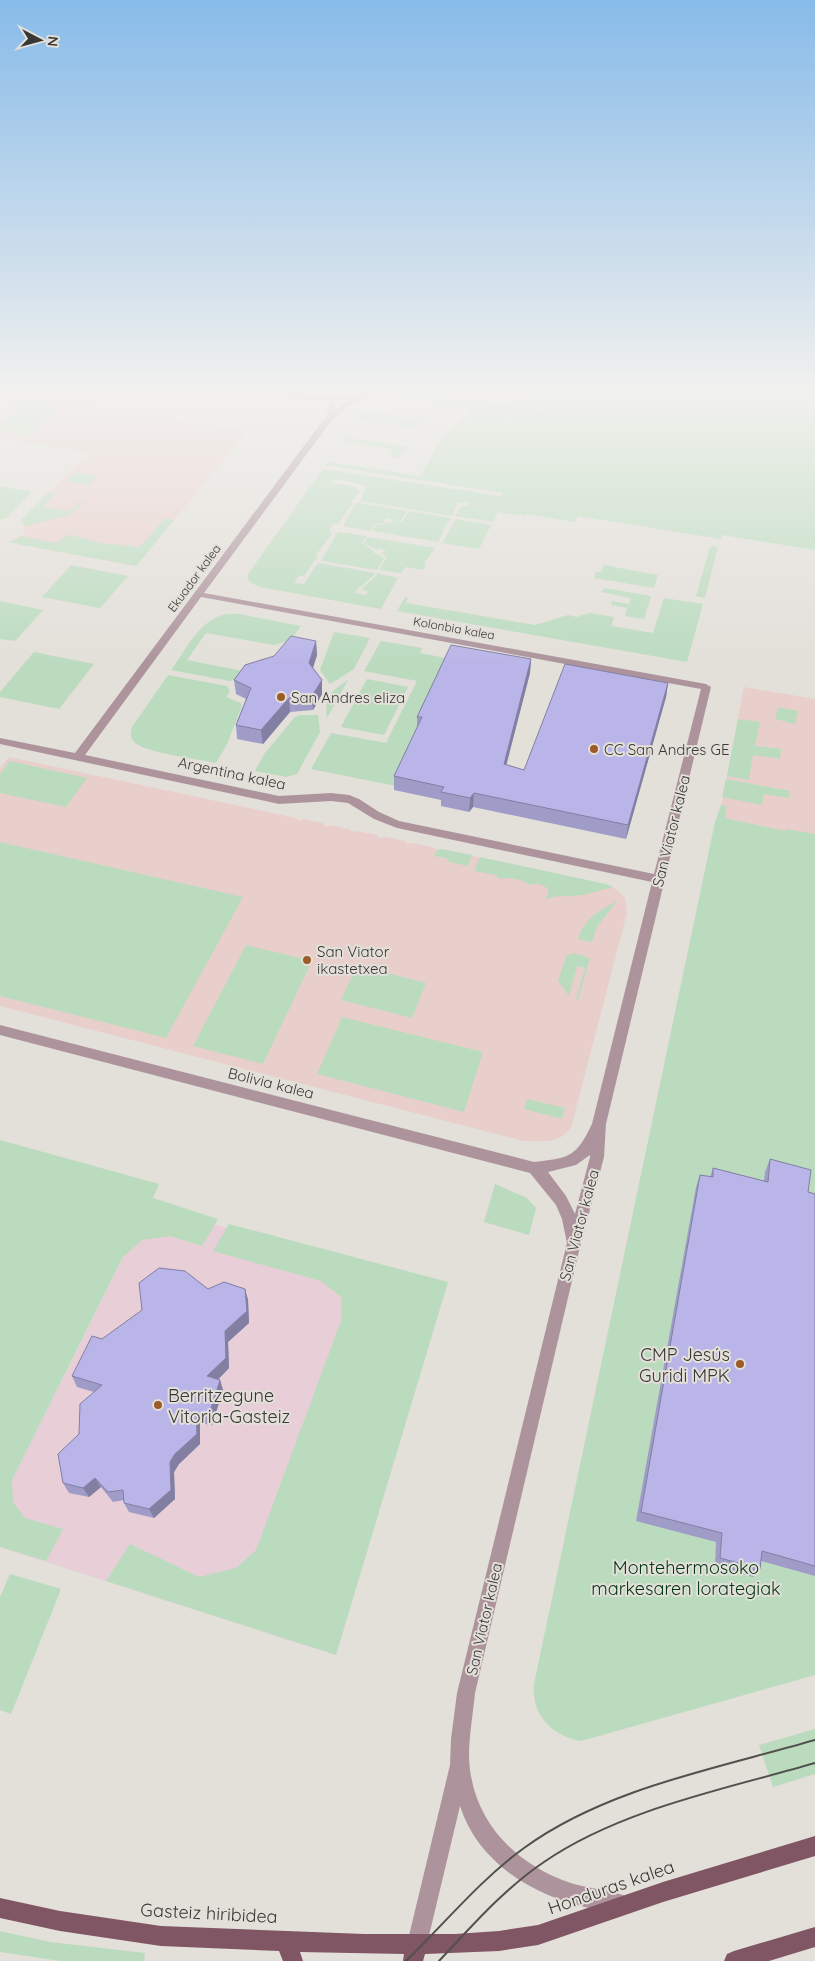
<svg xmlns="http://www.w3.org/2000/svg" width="815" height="1961" font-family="Quicksand,sans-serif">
	<rect width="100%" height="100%" fill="#e3dfd9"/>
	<!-- commercial -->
	<polygon fill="#e7ced7" points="149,1206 426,1284 310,1647 0,1547 0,1504"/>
	<!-- education -->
	<g fill="#e9cfcc">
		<polygon points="22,395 247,431 136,566 7,542 26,534 22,527 25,526 21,520 88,453 0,438 0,416"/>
		<polygon points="744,687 815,699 815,842 715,822 722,802"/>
		<polygon points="9,757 296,818 298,821 303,819 323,823 326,827 330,825 349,829 352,832 357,831 377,835 379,838 386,837 405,841 407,844 413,843 433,847 437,850 441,849 613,887 625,898 627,913 571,1128 561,1137 550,1141 524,1141 0,1006 0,768"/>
	</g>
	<!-- green -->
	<g fill="#bbdbbf">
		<path d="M524,390h56l10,6 4,-2 -6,-4h227v160l-93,-15 -1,4 -143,-23 -3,6 -48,-8 -2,2 -27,-4 -5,10 -38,-6 6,-10h7l1,-3 -11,-1 -6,14 -92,-15 6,-15 -24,-6h-9l-2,2 7,3 2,-1 13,2 7,6 -9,10 2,1 -14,20 -7,2 -3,6 3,3 -16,21 2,1 -13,19 -7,2 -4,6 10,1 13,-20 3,-1 55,10c-6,9 -16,12 -20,20l11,2 2,-4 -6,-1c4,-8 10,-8 15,-17l21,5 -17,31 -121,-22 -9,-4 -3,-4v-5l75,-105 177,27 3,-3 -178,-28 3,-3 92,14 23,-39 19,-16 12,-21 69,10 1,-2 -28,-4z"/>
		<polygon points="405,391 468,400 464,407 389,396"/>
		<polygon points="26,401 60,407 30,435 0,430 0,424"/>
		<polygon points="364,411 425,420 418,423 417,425 420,429 358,420"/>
		<polygon points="345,437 410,447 400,453 402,458 389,456 393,449 342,442"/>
		<polygon points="77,472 98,476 89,485 67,481"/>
		<polygon points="0,486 32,492 5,519 0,519"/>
		<polygon points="48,493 55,494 43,507 70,511 80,501 83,501 70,515 25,526 21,520"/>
		<polygon points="356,503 359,503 407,511 401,520 392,522 390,518 383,519 385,523 374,524 370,531 343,526"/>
		<polygon points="409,511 451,518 442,531 444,532 438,542 372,531 375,525 403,521"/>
		<polygon points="165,518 174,520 136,566 7,542 17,539 20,536 58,543 66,535 84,538 99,543 140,547"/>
		<polygon points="456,519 491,525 479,549 442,543"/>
		<polygon points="340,532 366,536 362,543 374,551 373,552 384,558 377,570 321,561 337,533"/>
		<polygon points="368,537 435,548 424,564 426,565 423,570 405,567 401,573 379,570 387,557 381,553 386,551 381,548 376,550 364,543"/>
		<polygon points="713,546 718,547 705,598 696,596 710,547"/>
		<polygon points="71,565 128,576 100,608 42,597"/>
		<polygon points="604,565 658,575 654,588 594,578 596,572 601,572"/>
		<polygon points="605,588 651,596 644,619 625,616 627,608 611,605 612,601 629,604 631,598 601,592"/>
		<polygon points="405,597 408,598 406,603 535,625 568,615 577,617 589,613 614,617 611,626 653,633 664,598 703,604 687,662 397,611"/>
		<polygon points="0,601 43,610 15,641 0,639"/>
		<path d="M227,614h12l62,12 -10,14 -17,5 -68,-12 -19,27 56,11 -5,8 -8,2 -59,-11c16,-21 28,-51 56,-56z"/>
		<polygon points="334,632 370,638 354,669 330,684 320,670"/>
		<polygon points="381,641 422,648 420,653 451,659 396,786 311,769 331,733 386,743 417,681 364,671"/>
		<polygon points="34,652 94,664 59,709 0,697 0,692"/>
		<path d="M168,675l59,11 3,5 -4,6 15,6 1,3 -15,38 -11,19c-18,-4 -71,-10 -82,-21 -4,-5 -4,-9 -2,-15z"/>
		<polygon points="367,679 408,687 384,735 341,727"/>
		<path d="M348,680l-21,38c-3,-21 4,-27 21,-38z"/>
		<polygon points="778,707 798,711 795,724 775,719"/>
		<polygon points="300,715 318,715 320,732 297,774 286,777 255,771 265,753 295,717"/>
		<polygon points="738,719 760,722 755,746 781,749 780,759 753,755 749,780 727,776"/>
		<polygon points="10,761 87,778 66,807 0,793 0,774"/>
		<polygon points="726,779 790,791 789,798 764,794 762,805 722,797"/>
		<path d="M721,805l6,1 -2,12 60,13 2,-2 28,5v841l-234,66c-29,-5 -50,-26 -47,-57l181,-862z"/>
		<polygon points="0,842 243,897 166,1038 0,996"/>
		<polygon points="441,849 472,855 468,866 449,862 446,858 434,856 437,850"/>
		<path d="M480,857l126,27 7,3 -30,8 -31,2 -7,3 4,-10c-5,-5 -13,-8 -20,-5 -6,-5 -20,-9 -29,-6l-5,-4 -21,-4z"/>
		<path d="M617,901l-20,26 -5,15 -14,-3c6,-20 21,-29 39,-38z"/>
		<polygon points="246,945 312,961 263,1064 193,1046"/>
		<polygon points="574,953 590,958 578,1000 576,1000 585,968 577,966 569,996 558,981 564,962 566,962 565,956"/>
		<polygon points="357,965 426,983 412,1018 341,1000"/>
		<polygon points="342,1017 483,1052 464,1112 317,1074"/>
		<polygon points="527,1099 565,1108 562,1119 524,1109"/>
		<polygon points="0,1140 159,1184 153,1198 218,1219 202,1246 170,1236 142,1240 123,1257 12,1480 13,1502 25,1518 63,1529 46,1561 0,1547"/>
		<polygon points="495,1184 527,1198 536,1208 529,1235 484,1222"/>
		<polygon points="229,1224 448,1282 336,1655 106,1581 130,1544 199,1577 236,1568 256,1550 342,1318 341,1297 321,1281 213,1251"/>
		<polygon points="10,1574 61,1589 11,1714 0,1710 0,1597"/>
		<polygon points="815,1729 815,1774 773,1787 759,1745"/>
		<polygon points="0,1931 50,1942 145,1953 144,1961 60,1961 0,1952"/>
	</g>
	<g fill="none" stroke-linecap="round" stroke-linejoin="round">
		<!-- street -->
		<path fill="#ad949c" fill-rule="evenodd" d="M313,390l15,2 6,7 2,9 26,-15 7,2 -23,13 -14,12 -128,173 502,91 5,3 -105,437 -2,33 -25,94 -104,442c-2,21 -6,43 -6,64 2,60 42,104 96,124 21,8 45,8 66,17l3,7 -3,7c-11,5 -25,0 -37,-3 -58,-12 -115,-44 -134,-103l-33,138 -3,7 -7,3 -7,-3 -3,-7 43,-179 1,-26 6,-46 110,-450 -5,-24 -6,-14 -26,-32 -530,-138v-10l534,137c36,-4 42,-5 58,-38l60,-242 -255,-54 -23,-9 -26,-16 -17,-2 -52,3 -279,-60v-6l75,15 252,-338 2,-9 -2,-7zM201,597l500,92 -47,185 -255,-53 -20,-9 -20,-13 -10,-4 -18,-2 -52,3 -194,-41zM590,1155v2l-15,57 -9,-18 -18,-24 28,-7z"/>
		<!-- secondary -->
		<path fill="#936f7b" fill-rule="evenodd" d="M265,390l61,5 60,-5c-21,13 -100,13 -121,0z"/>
		<!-- primary -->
		<g fill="#805564" fill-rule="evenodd">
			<polygon points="815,1836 815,1856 663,1902 538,1945 499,1951 425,1954 423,1961 403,1961 404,1954 300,1952 303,1961 283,1961 279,1951 161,1946 60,1931 0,1918 0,1898 60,1911 161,1926 364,1934 455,1934 499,1931 538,1925 663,1882"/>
			<polygon points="815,1927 815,1947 769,1961 724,1961 727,1954 734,1951"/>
		</g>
		<!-- tram -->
		<g stroke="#52504d" stroke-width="2">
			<path d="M406,1961c39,-38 74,-81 118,-113 82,-60 195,-80 291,-108"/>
			<path d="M439,1961c33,-35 65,-72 105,-99 77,-53 182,-73 271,-99"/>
		</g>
	</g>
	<!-- wall -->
	<g fill="#9f9cc8">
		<polygon points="316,641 317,655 313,668 322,680 322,694 313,710 290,712 263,744 237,739 236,725 246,699 236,694 234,680 274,656"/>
		<polygon points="531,659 530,673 506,765 524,770 668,683 666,697 626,839 473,807 469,812 441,806 441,800 394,790 394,776 417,729 417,717"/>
		<polygon points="770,1159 808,1192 815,1194 815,1576 761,1561 760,1569 753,1577 715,1566 716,1542 636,1521 696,1187 700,1175 710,1177 713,1168 764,1181 765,1172"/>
		<polygon points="208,1289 245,1289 248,1300 249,1323 228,1342 229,1368 218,1379 220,1380 223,1390 212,1425 200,1423 200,1444 179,1464 174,1472 175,1499 154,1518 129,1512 124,1503 124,1500 113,1502 101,1487 89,1497 69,1493 63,1483 79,1434 94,1392 77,1387 72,1376 102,1339"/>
	</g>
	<!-- shaded-wall -->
	<g fill="#827fa2">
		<polygon points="316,641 317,655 310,677 309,663"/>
		<polygon points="531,659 530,673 503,778 504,764"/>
		<polygon points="322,680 322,694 313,710 312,696"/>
		<polygon points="668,683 666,697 626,839 628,825"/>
		<polygon points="289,698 290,712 263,744 261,730"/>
		<polygon points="474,793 473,807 469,812 470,798"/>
		<polygon points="245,1289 248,1300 249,1323 228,1342 229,1368 211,1387 207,1376 225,1331"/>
		<polygon points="220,1380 223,1390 212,1425 209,1415"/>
		<polygon points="196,1413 200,1423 200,1444 179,1464 174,1472 175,1499 154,1518 149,1509 170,1462"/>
		<polygon points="95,1478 101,1487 89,1497 83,1488"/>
	</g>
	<!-- building -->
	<g fill="#b9b5e8" stroke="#827fa2">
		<polygon points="291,636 316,641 309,663 322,680 312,696 289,698 261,730 236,725 251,688 234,680 245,665 274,656"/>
		<polygon points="451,645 531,659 504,764 524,770 565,664 668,683 628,825 474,793 470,798 441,792 444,787 394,776 422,717 417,717"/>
		<polygon points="770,1159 811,1170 808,1192 815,1194 815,1566 762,1551 760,1569 720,1558 722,1533 641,1512 700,1175 713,1177 713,1168 768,1182"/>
		<polygon points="159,1268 185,1271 208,1289 224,1282 245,1289 247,1311 225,1331 226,1358 207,1376 220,1380 209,1415 196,1413 197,1434 175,1454 170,1462 171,1490 149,1509 124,1503 123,1490 108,1492 95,1478 83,1488 63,1483 58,1454 79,1434 80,1404 102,1385 72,1376 92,1336 102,1339 142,1310 139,1283"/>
	</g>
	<!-- sky -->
	<linearGradient id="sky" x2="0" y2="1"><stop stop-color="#87bbe9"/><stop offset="0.59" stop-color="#f2f1ee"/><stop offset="1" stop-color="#f2f1ee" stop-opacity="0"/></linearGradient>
	<rect width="815" height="665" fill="url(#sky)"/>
	<!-- markers -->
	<g fill="#9d5c27" stroke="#e3dfd9" stroke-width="2">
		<circle cx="281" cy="697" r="5"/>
		<circle cx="594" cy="749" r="5"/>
		<circle cx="307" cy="960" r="5"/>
		<circle cx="740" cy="1364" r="5"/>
		<circle cx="158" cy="1405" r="5"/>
	</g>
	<g text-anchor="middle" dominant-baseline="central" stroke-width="4" stroke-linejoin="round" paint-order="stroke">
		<!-- far-street labels -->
		<g font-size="12" fill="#3a3836" stroke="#e3dfd9">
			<text transform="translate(194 578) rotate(-54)">Ekuador kalea</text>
			<text transform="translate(454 628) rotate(10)">Kolonbia kalea</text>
		</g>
		<!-- poi labels -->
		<g font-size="15" fill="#3a3836" stroke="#e3dfd9" text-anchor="start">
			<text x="291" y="697">San Andres eliza</text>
			<text x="604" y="749">CC San Andres GE</text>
			<text x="317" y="951">San Viator<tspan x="317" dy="17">ikastetxea</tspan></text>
		</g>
		<!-- street labels -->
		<g font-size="15" fill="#3a3836" stroke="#e3dfd9">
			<text transform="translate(232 773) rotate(12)">Argentina kalea</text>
			<text transform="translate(671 831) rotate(-76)">San Viator kalea</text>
			<text transform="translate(271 1083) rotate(14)">Bolivia kalea</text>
			<text transform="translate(579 1225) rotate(-75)">San Viator kalea</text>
			<text transform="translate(484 1619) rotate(-77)">San Viator kalea</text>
		</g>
		<!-- near-poi labels -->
		<g font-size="18" fill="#3a3836" stroke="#e3dfd9" text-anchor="end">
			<text x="730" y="1354">CMP Jesús<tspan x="730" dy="21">Guridi MPK</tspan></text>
			<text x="168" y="1395" text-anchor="start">Berritzegune<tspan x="168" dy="21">Vitoria-Gasteiz</tspan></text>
		</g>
		<!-- near-park labels -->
		<g font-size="18" fill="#003613" stroke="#e3dfd9">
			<text x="686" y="1567">Montehermosoko<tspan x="686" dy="21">markesaren lorategiak</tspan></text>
		</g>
		<!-- near-street labels -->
		<g font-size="18" fill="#3a3836" stroke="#e3dfd9">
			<text transform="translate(611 1887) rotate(-19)">Honduras kalea</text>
			<text transform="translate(209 1913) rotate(3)">Gasteiz hiribidea</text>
		</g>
	</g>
	<!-- north arrow -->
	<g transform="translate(40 40) rotate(96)" stroke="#e3dfd9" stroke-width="4" paint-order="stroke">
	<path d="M0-4L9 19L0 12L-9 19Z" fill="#3a3836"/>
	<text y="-8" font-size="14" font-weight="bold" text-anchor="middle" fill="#3a3836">N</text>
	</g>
</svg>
